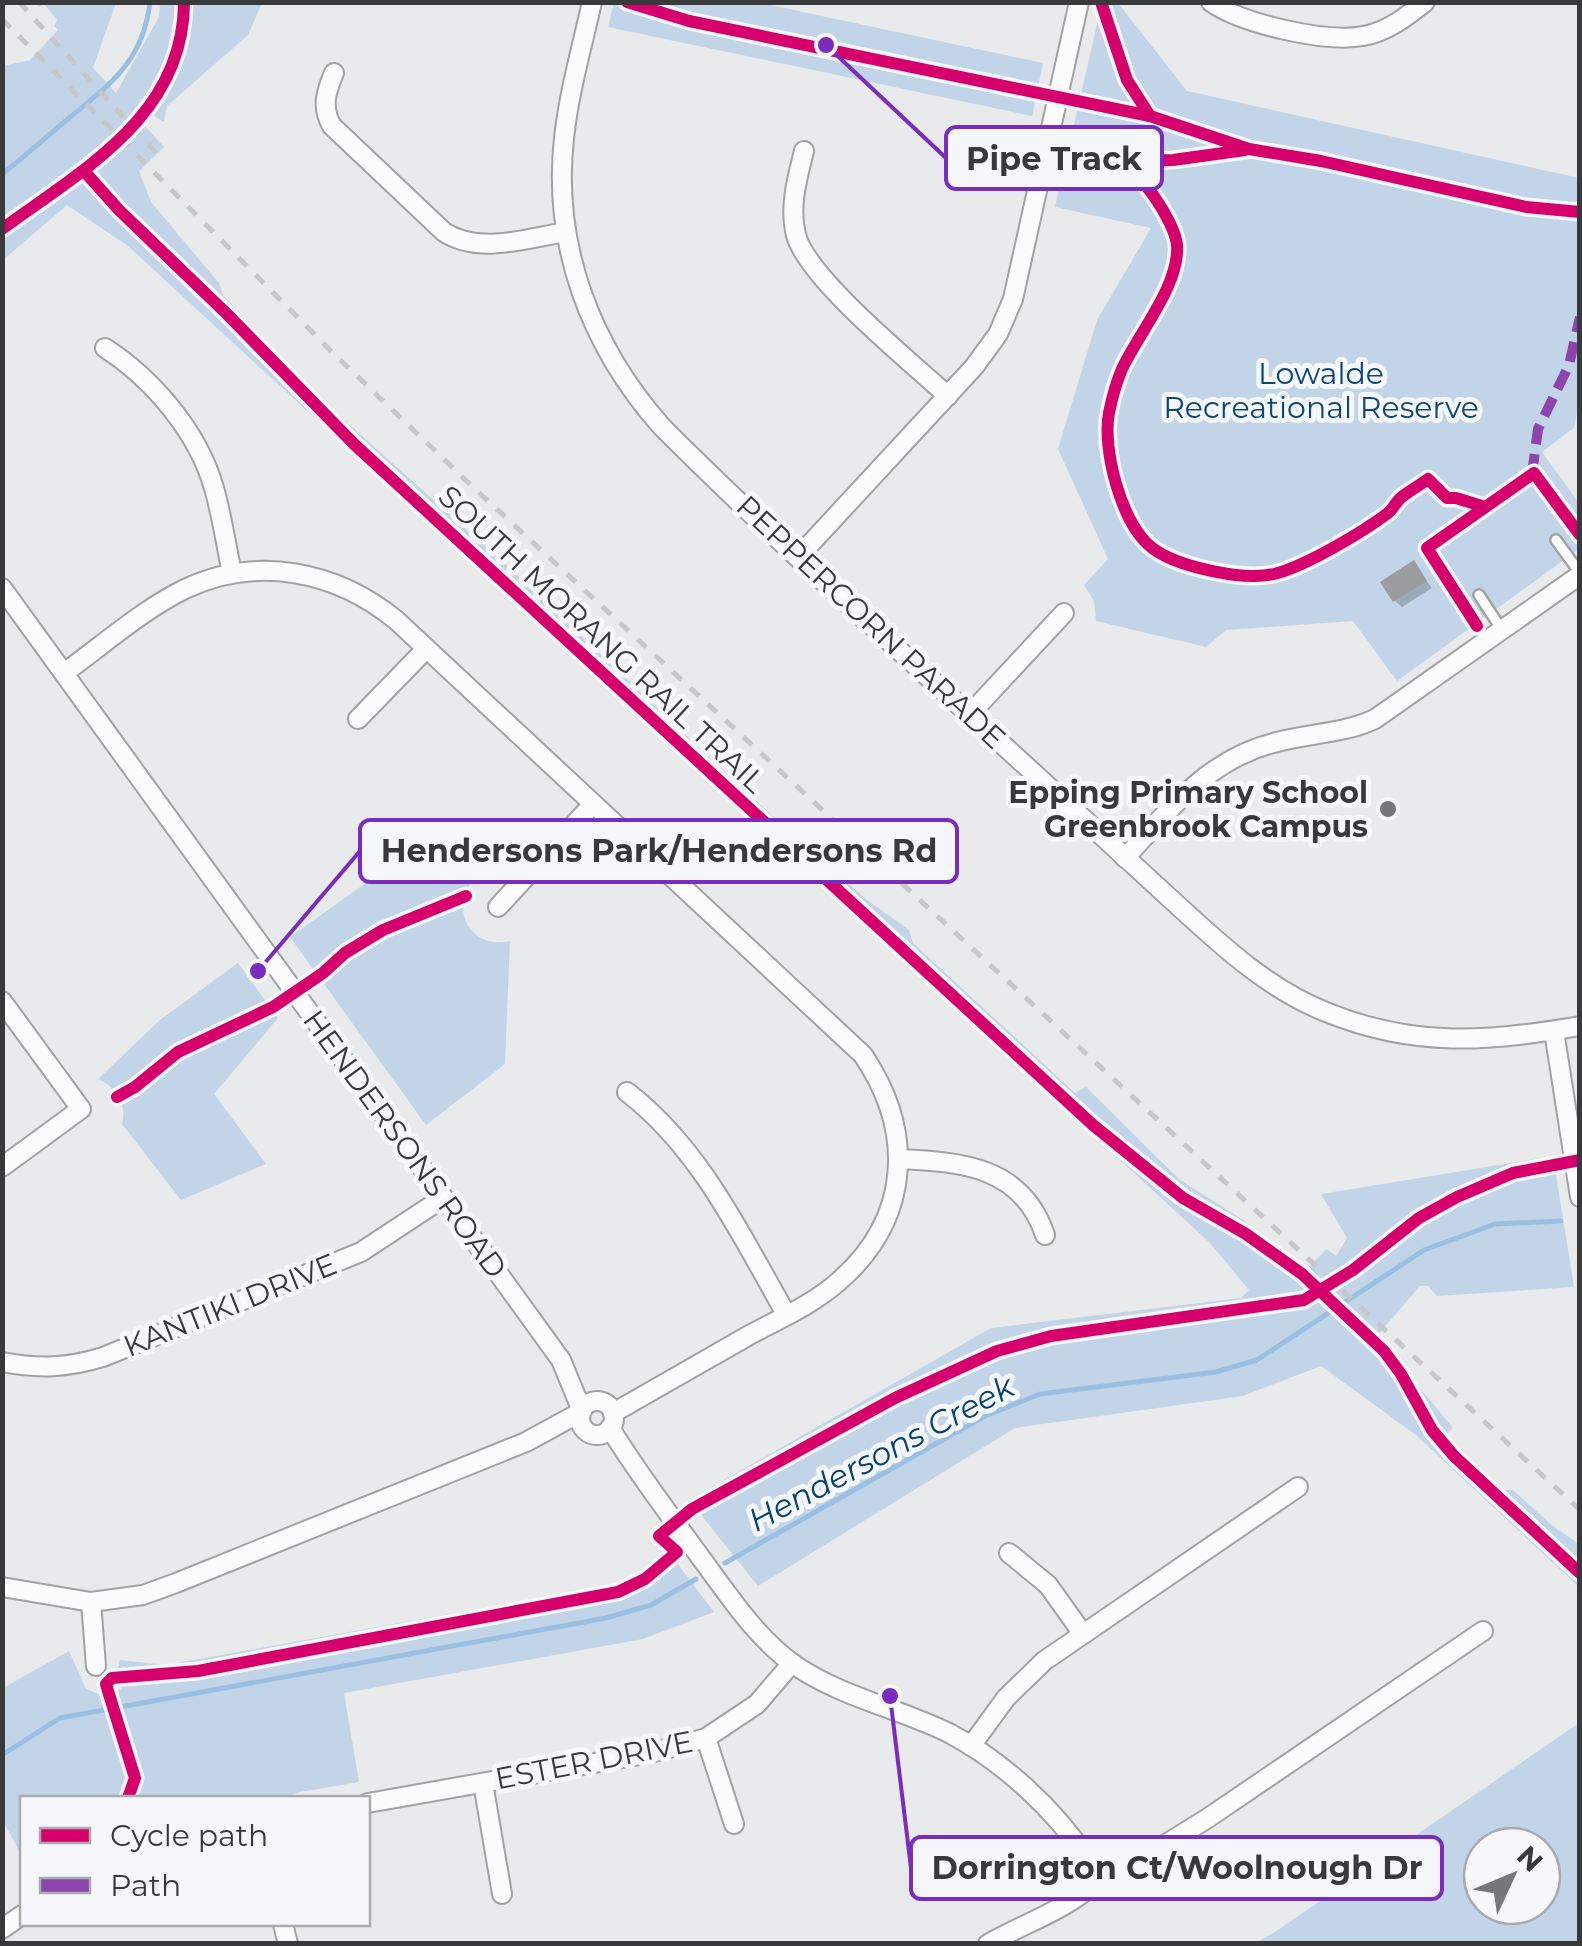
<svg xmlns="http://www.w3.org/2000/svg" width="1582" height="1946" font-family="Montserrat,sans-serif">
	<rect width="100%" height="100%" fill="#e8eaec"/>
	<!-- green -->
	<g fill="#c2d5e8" fill-rule="evenodd">
		<polygon points="35,3 116,3 93,68 116,93 159,17 160,3 262,3 248,35 167,106 164,122 153,115 144,125 164,147 139,171 151,202 219,283 223,295 321,399 516,574 745,791 867,900 909,930 913,943 1075,1093 1086,1087 1180,1180 1245,1221 1305,1270 1327,1249 1336,1256 1347,1238 1321,1194 1553,1156 1574,1287 1437,1296 1428,1286 1420,1286 1377,1336 1453,1428 1444,1437 1500,1490 1513,1490 1553,1526 1579,1544 1579,1587 1416,1435 1321,1366 1243,1396 1015,1428 758,1586 689,1500 991,1328 1241,1298 1249,1290 1210,1243 128,246 67,205 3,260 3,66 30,60 58,30 54,26 57,20 44,4 39,7"/>
		<polygon points="614,3 761,3 1043,63 1032,116 608,27"/>
		<polygon points="1102,3 1118,3 1187,91 1579,178 1579,403 1574,428 1542,452 1579,503 1579,549 1397,681 1353,621 1226,630 1206,647 1096,621 1094,601 1084,585 1108,559 1058,449 1097,320 1151,228 1055,207"/>
		<path d="M382,862l91,18c-24,30 -2,70 37,61l-5,123 -79,61 -136,-188 73,-52z"/>
		<path d="M238,963l40,55 -64,76 52,70 -85,36 -59,-76c5,-21 -5,-36 -24,-45l62,-59z"/>
		<polygon points="667,1550 714,1612 643,1639 344,1693 359,1782 300,1792 283,1798 22,1798 22,1856 3,1821 3,1688 69,1651 86,1689 101,1695 121,1689 118,1670 120,1660 166,1665 605,1586 628,1581"/>
		<path d="M1579,1723v220h-324l20,-11zM1482,1846h60v60h-60z"/>
	</g>
	<!-- shadow -->
	<polygon fill="#0003" points="1413,563 1432,588 1402,607 1395,601"/>
	<g fill="none" stroke-linecap="round" stroke-linejoin="round">
		<!-- stream -->
		<g stroke="#9abfe3" stroke-width="5">
			<path d="M2,174c23,-18 44,-37 66,-55 43,-36 75,-57 82,-117"/>
			<polyline points="725,1563 985,1416 1040,1394 1216,1372 1257,1360 1424,1250 1495,1224 1561,1221"/>
			<polyline points="2,1755 60,1718 606,1618 651,1605 696,1579"/>
		</g>
	</g>
	<!-- building -->
	<polygon fill="#9b9c9e" points="1414,560 1427,581 1393,602 1380,582"/>
	<g fill="none" stroke-linecap="round" stroke-linejoin="round">
		<!-- service casing -->
		<g stroke="#a1a2a3" stroke-width="14">
			<g id="service">
				<polyline points="1556,540 1580,573"/>
				<polyline points="1479,595 1502,630"/>
			</g>
		</g>
		<!-- minor casing -->
		<g stroke="#a1a2a3" stroke-width="22">
			<g id="minor">
				<path d="M592,2c-10,45 -23,90 -28,136 -12,108 27,209 98,289 125,125 259,242 389,362 41,38 82,75 123,113 46,42 92,86 152,110 88,36 163,30 254,14"/>
				<path d="M1211,2c31,22 115,41 152,34 24,-4 43,-19 62,-34"/>
				<path d="M334,73c-8,19 -13,34 -2,53l112,106c35,23 84,6 122,0"/>
				<path d="M804,151c-7,28 -15,56 -8,84 11,43 116,128 152,161"/>
				<path d="M105,348c48,31 93,84 109,140 8,28 12,57 18,85"/>
				<polyline points="799,556 974,367 998,334 1013,299 1079,2"/>
				<polyline points="2,588 561,1360 582,1411"/>
				<path d="M64,673c39,-28 78,-63 121,-84 72,-34 151,-18 211,31l467,435c52,77 48,164 -25,227 -26,23 -61,38 -92,55 -44,25 -89,51 -133,76"/>
				<polyline points="970,714 1064,613"/>
				<polyline points="358,719 426,649"/>
				<path d="M1125,858c45,-49 84,-100 152,-116 33,-9 66,-8 98,-23l205,-144"/>
				<polyline points="498,907 593,804"/>
				<polyline points="2,1001 81,1109 2,1167"/>
				<polyline points="1554,1031 1580,1197"/>
				<path d="M627,1092c73,56 114,143 159,222"/>
				<path d="M899,1159c62,3 123,7 146,76"/>
				<path d="M2,1362c37,7 65,6 101,-5l258,-105 82,-54"/>
				<circle cx="597" cy="1418" r="17"/>
				<path d="M610,1428c28,46 60,87 91,130 29,39 55,80 95,108 48,32 102,42 153,67 53,28 106,76 139,127"/>
				<polyline points="1009,1553 1048,1585 1083,1634"/>
				<polyline points="2,1587 91,1602"/>
				<polyline points="96,1666 91,1602 143,1595 176,1583 526,1442 581,1412"/>
				<polyline points="706,1738 734,1824"/>
				<polyline points="971,1746 1006,1698 1044,1661 1298,1487"/>
				<polyline points="483,1783 502,1894"/>
				<polyline points="368,1803 651,1753 706,1738 757,1704 792,1663"/>
				<circle cx="1080" cy="1875" r="17"/>
				<polyline points="1095,1884 1121,1872 1208,1818 1483,1631"/>
				<polyline points="283,1924 288,1944"/>
				<polyline points="2,1929 22,1915"/>
				<path d="M988,1944c31,-18 69,-31 96,-52"/>
			</g>
		</g>
		<!-- service -->
		<use href="#service" stroke="#fcfcfc" stroke-width="9"/>
		<!-- minor -->
		<use href="#minor" stroke="#fcfcfc" stroke-width="18"/>
		<!-- rail -->
		<g stroke="#c7c7c8" stroke-width="5" stroke-dasharray="12 12" stroke-linecap="butt">
			<polyline points="19,2 164,162"/>
			<polyline points="2,19 332,352 475,489 1580,1510"/>
		</g>
		<!-- quiet -->
		<polyline stroke="#8e44ad" stroke-width="10" stroke-dasharray="20 10" stroke-linecap="butt" points="1532,474 1538,429 1569,365 1580,317"/>
		<!-- cycleway casing -->
		<g stroke="#f5f7fa" stroke-width="19">
			<g id="cycleway">
				<polyline points="627,2 689,21 1150,116"/>
				<polyline points="1101,2 1127,80 1150,116 1249,149 1321,161 1526,207 1580,212"/>
				<path d="M1062,162c18,2 37,-3 54,0 22,4 59,60 61,83 3,40 -39,89 -55,124 -6,14 -10,29 -13,44 -7,35 12,110 42,134 25,20 92,34 123,27 30,-7 89,-42 114,-61 6,-5 8,-12 15,-17 8,-6 17,-11 25,-17l19,19h9l29,9"/>
				<polyline points="1116,162 1173,160 1245,150"/>
				<polyline points="84,171 119,210 227,314 354,444 1093,1125 1183,1198 1246,1234 1302,1274 1384,1351 1401,1374 1432,1430 1454,1456 1580,1573"/>
				<path d="M2,229c80,-59 182,-113 182,-227"/>
				<polyline points="1477,626 1427,548 1534,473 1580,535"/>
				<polyline points="117,1097 135,1087 178,1052 273,1007 323,973 345,953 383,930 466,896"/>
				<polyline points="128,1798 135,1778 108,1691 106,1684 112,1678 198,1671 618,1592 645,1579 677,1552 659,1536 692,1509 895,1398 997,1351 1051,1336 1304,1300 1353,1270 1419,1218 1457,1197 1513,1173 1580,1160"/>
			</g>
		</g>
		<!-- cycleway -->
		<use href="#cycleway" stroke="#d6006c" stroke-width="12"/>
	</g>
	<!-- markers -->
	<circle fill="#767778" stroke="#f5f7fa" stroke-width="4" cx="1388" cy="809" r="10"/>
	<g text-anchor="middle" dominant-baseline="central" stroke-width="10" stroke-linejoin="round" paint-order="stroke">
		<!-- park labels -->
		<g font-size="30" fill="#0c4877" stroke="#f5f7fa">
			<text x="1321" y="373">Lowalde<tspan x="1321" dy="34">Recreational Reserve</tspan></text>
		</g>
		<!-- street labels -->
		<g font-size="30" fill="#38393a" stroke="#f5f7fa">
			<text transform="translate(871 622) rotate(43)">PEPPERCORN PARADE</text>
			<text transform="translate(602 639) rotate(43)">SOUTH MORANG RAIL TRAIL</text>
			<text transform="translate(405 1144) rotate(54)">HENDERSONS ROAD</text>
			<text transform="translate(230 1305) rotate(-22)">KANTIKI DRIVE</text>
			<text transform="translate(594 1760) rotate(-11)">ESTER DRIVE</text>
		</g>
		<!-- poi labels -->
		<g font-size="30" font-weight="bold" fill="#38393a" stroke="#f5f7fa" text-anchor="end">
			<text x="1368" y="792">Epping Primary School<tspan x="1368" dy="34">Greenbrook Campus</tspan></text>
		</g>
		<!-- water labels -->
		<g font-size="32" font-style="italic" fill="#024170" stroke="#f5f7fa">
			<text transform="translate(881 1453) rotate(-28)">Hendersons Creek</text>
		</g>
	</g>
	<!-- callouts -->
	<path fill="none" stroke="#7b2cbf" stroke-width="4" d="M826 45L946 158M258 971L360 851M890 1696L911 1868"/>
	<g fill="#7b2cbf" stroke="#f5f7fa" stroke-width="4">
		<circle cx="826" cy="45" r="10"/>
		<circle cx="258" cy="971" r="10"/>
		<circle cx="890" cy="1696" r="10"/>
	</g>
	<g fill="#f5f7fa" stroke="#7b2cbf" stroke-width="4">
		<rect x="946" y="127" width="216" height="62" rx="10"/>
		<rect x="360" y="820" width="597" height="62" rx="10"/>
		<rect x="911" y="1837" width="531" height="62" rx="10"/>
	</g>
	<g font-size="32" text-anchor="middle" font-weight="bold" fill="#38393a">
		<text x="1054" y="170">Pipe Track</text>
		<text x="659" y="862">Hendersons Park/Hendersons Rd</text>
		<text x="1177" y="1879">Dorrington Ct/Woolnough Dr</text>
	</g>
	<!-- border -->
	<rect width="1582" height="1946" fill="none" stroke="#38393a" stroke-width="10"/>
	<!-- legend -->
	<rect x="20" y="1796" width="350" height="130" fill="#f5f7fa" stroke="#a9abad" stroke-width="2.5"/>
	<rect x="40" y="1828" width="50" height="15" fill="#d6006c" stroke="#a9abad" stroke-width="2.5"/>
	<text x="110" y="1846" font-size="30" fill="#38393a">Cycle path</text>
	<rect x="40" y="1878" width="50" height="15" fill="#8e44ad" stroke="#a9abad" stroke-width="2.5"/>
	<text x="110" y="1896" font-size="30" fill="#38393a">Path</text>
	<!-- north arrow -->
	<g transform="translate(1512 1876) rotate(46)"><circle r="48" fill="#f5f7fa" stroke="#a9abad" stroke-width="2.5"/>
	<path d="M0-8L18 38L0 25L-18 38Z" fill="#767778"/>
	<text y="-15" font-size="28" font-weight="bold" text-anchor="middle" fill="#38393a">N</text>
	</g>
</svg>
